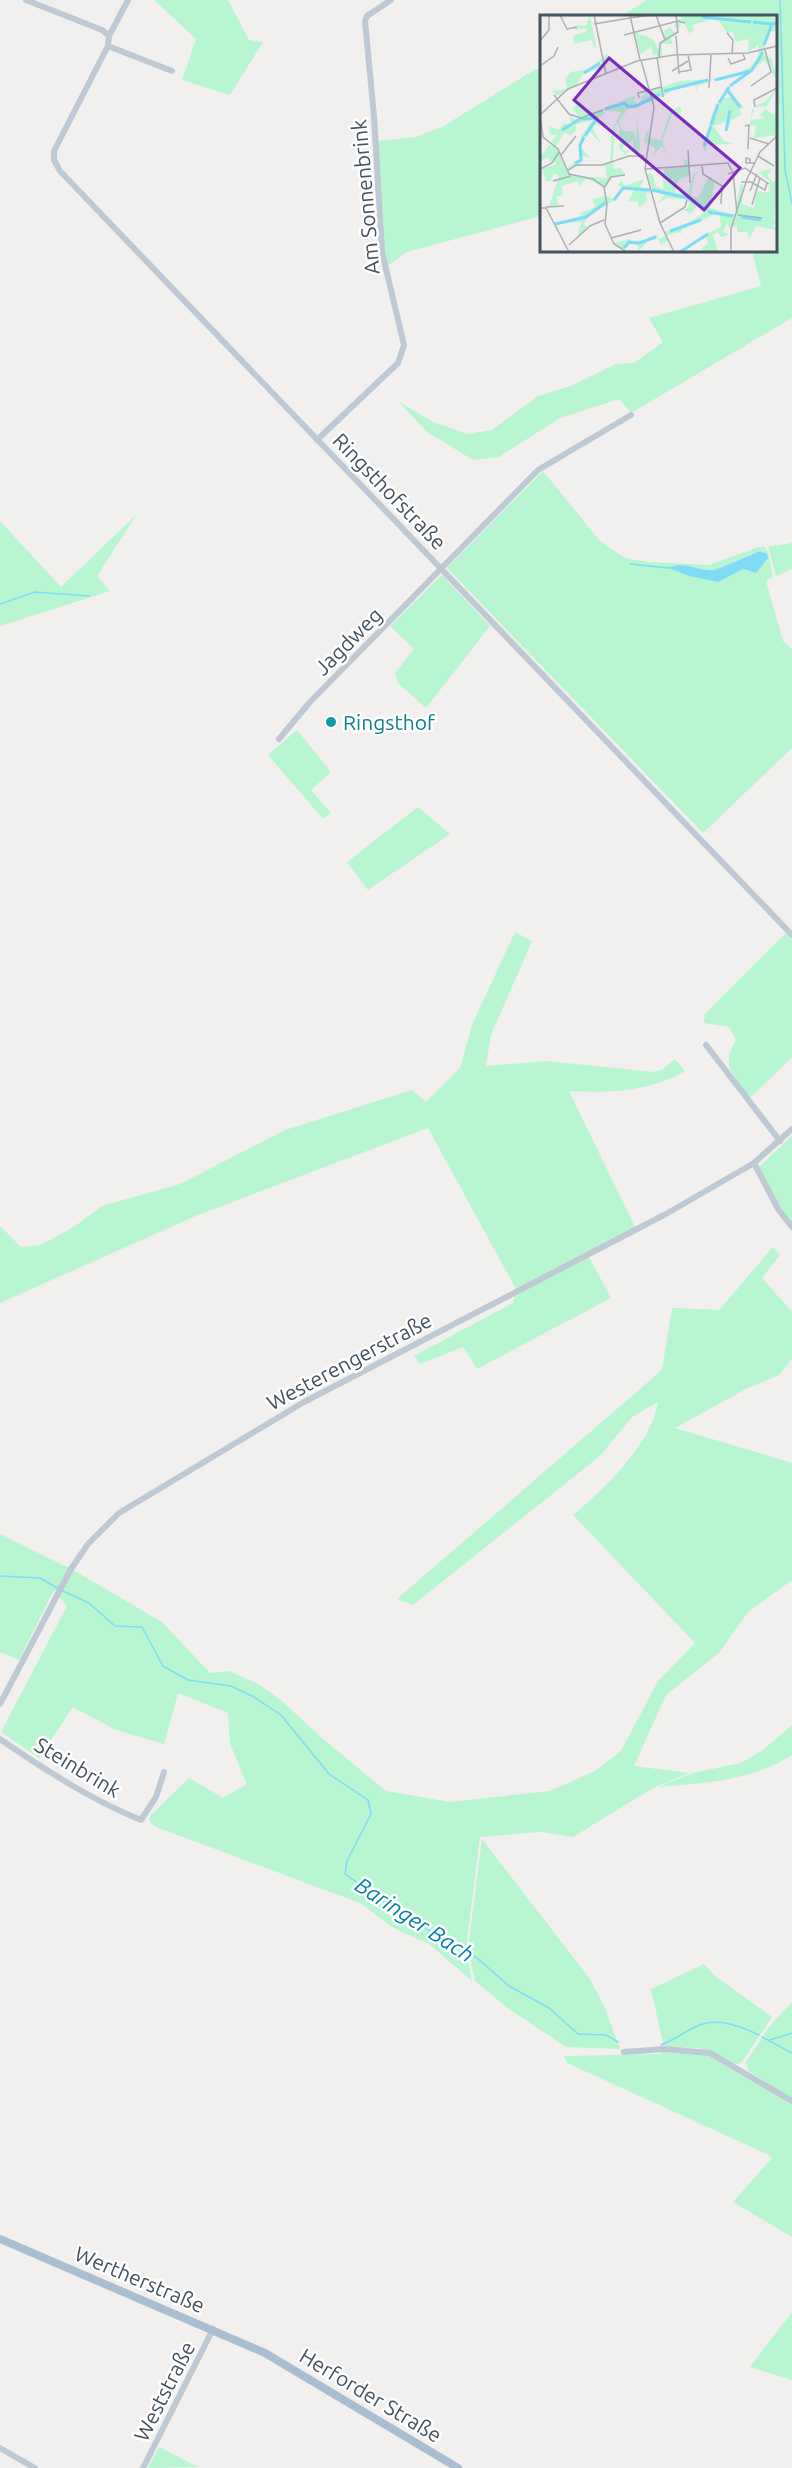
<svg xmlns="http://www.w3.org/2000/svg" width="792" height="2468" font-family="Ubuntu,sans-serif">
	<rect width="100%" height="100%" fill="#f2efef"/>
	<!-- green -->
	<g fill="#b8f5d1" fill-rule="evenodd">
		<polygon points="154,0 228,0 249,40 263,42 230,95 182,80 196,39"/>
		<polygon points="647,0 792,0 792,318 631,413 619,399 560,418 499,457 473,460 427,432 398,401 433,422 467,434 492,430 538,396 571,386 616,364 634,363 663,342 649,318 761,286 752,251 776,250 776,16 621,16"/>
		<polygon points="541,66 541,216 407,252 387,266 383,251 377,141 416,137 442,127"/>
		<path d="M543,471l57,70 25,17 23,4 61,3 49,-18h6l4,5 5,25 -7,4 17,60 9,8v99l-89,85 -256,-265zM759,551l5,1 -14,20 -7,-3 -31,12 -41,-13c15,-6 28,4 44,2z"/>
		<polygon points="137,514 97,576 110,591 0,626 0,521 61,587"/>
		<polygon points="792,543 792,569 776,576 768,547"/>
		<polygon points="442,575 490,626 426,708 398,683 395,673 414,649 390,626"/>
		<polygon points="297,730 331,772 311,790 331,813 323,819 268,755"/>
		<polygon points="418,807 450,834 368,890 347,862"/>
		<path d="M515,932l17,9 -41,94 -5,31 60,-5 108,11 9,-3 12,-10 10,12c-36,21 -76,22 -116,20l66,136 -48,26 24,45 -134,71 -14,-22 -43,17 -6,-8 99,-53 3,-14 -88,-161 -230,87 -198,88v-77l21,21 20,-2 34,-19 27,-20 78,-22 105,-54 127,-40 14,12 34,-34 12,-43z"/>
		<path d="M786,933l6,6v118l-42,41c-16,-24 -30,-30 -14,-58l-7,-13 -25,-4 1,-9z"/>
		<polygon points="792,1136 792,1223 783,1212 759,1167"/>
		<path d="M773,1247l7,8 -18,23 30,34v46l-13,17 -33,14 -71,39 117,35v117l-44,32 -28,40 -54,43 -32,71 56,7 -37,15 -80,49 -33,-5 -60,5 -14,112 6,32 -44,-38 -33,-14 -35,-26 -204,-76 -6,-5v-6l39,-38 34,20 24,-14 -17,-40 -2,-31 -50,-20 -14,51 -48,-14 -43,-23 -34,51 -38,-26 66,-126 -13,-16 -35,70 -19,-8v-118l75,37 87,51 48,51 19,-2 29,13 23,16 42,39 63,52 64,11 100,-11 45,-20 26,-20 37,-70 37,-38 -122,-128c32,-27 78,-70 85,-113l-26,15 -32,39 -187,149 -16,-6 265,-229 10,-62 50,2 -2,-1z"/>
		<path d="M792,1725v30c-40,26 -88,28 -134,32l35,-14 48,-10 23,-14z"/>
		<polygon points="482,1839 590,1979 605,2008 620,2049 566,2047 506,2007 475,1981 468,1949"/>
		<polygon points="704,1964 715,1976 772,2017 741,2063 735,2064 700,2048 664,2047 651,1989"/>
		<polygon points="792,2002 792,2100 749,2071 746,2062 769,2027"/>
		<polygon points="660,2052 709,2054 743,2072 792,2105 792,2237 733,2202 772,2158 769,2155 567,2063 564,2056 662,2054"/>
		<polygon points="792,2312 792,2380 750,2367"/>
		<polygon points="159,2447 198,2467 199,2467 148,2468"/>
	</g>
	<!-- water -->
	<path fill="#80dbf7" d="M760,551l7,3 1,4 -12,15 -13,-4 -25,13 -29,-6 -20,-8c14,-8 30,4 46,2z"/>
	<g fill="none" stroke-linecap="round" stroke-linejoin="round">
		<!-- stream -->
		<g stroke="#80dbf7" stroke-width="1.5">
			<polyline points="780,0 785,170 792,203"/>
			<polyline points="630,564 669,568"/>
			<polyline points="0,604 35,592 89,596"/>
			<polyline points="0,1576 40,1578 59,1589"/>
			<polyline points="63,1591 89,1603 115,1626 142,1627 163,1666 188,1680 231,1686 254,1697 281,1715 329,1774 368,1800 371,1814 347,1861 345,1874 401,1914 476,1957 509,1986 549,2008 578,2034 606,2035 618,2042"/>
			<polyline points="762,2037 792,2053"/>
			<polyline points="770,2040 792,2033"/>
			<path d="M661,2045c13,-5 22,-12 34,-18 21,-11 45,-1 64,8"/>
		</g>
		<!-- minor -->
		<g stroke="#bec9d3" stroke-width="6">
			<polyline points="26,0 102,30 109,36 108,46 54,151 54,160 60,171 792,935"/>
			<polyline points="109,36 128,0"/>
			<polyline points="108,46 172,71"/>
			<polyline points="317,440 398,363 404,345 382,252 374,116 365,21 367,16 391,0"/>
			<polyline points="279,739 310,702 538,470 631,415"/>
			<polyline points="706,1045 780,1141"/>
			<polyline points="754,1163 778,1209 792,1227"/>
			<polyline points="0,1704 71,1569 88,1544 119,1513 304,1402 666,1214 754,1163 792,1129"/>
			<path d="M0,1739c44,30 91,61 141,81l15,-23 8,-25"/>
			<polyline points="624,2052 664,2049 710,2053 792,2101"/>
			<polyline points="0,2448 35,2468"/>
			<polyline points="143,2468 213,2329"/>
		</g>
		<!-- major -->
		<polyline stroke="#abbed1" stroke-width="8" points="0,2239 265,2353 458,2468"/>
	</g>
	<!-- markers -->
	<circle fill="#0f9aa8" stroke="#fff" stroke-width="2" cx="331" cy="722" r="6"/>
	<g text-anchor="middle" dominant-baseline="central" stroke-width="5" stroke-linejoin="round" paint-order="stroke">
		<!-- street labels -->
		<g font-size="21" fill="#45525f" stroke="#fff">
			<text transform="translate(365 197) rotate(-95)">Am Sonnenbrink</text>
			<text transform="translate(390 491) rotate(46)">Ringsthofstraße</text>
			<text transform="translate(348 641) rotate(-45)">Jagdweg</text>
			<text transform="translate(349 1361) rotate(-28)">Westerengerstraße</text>
			<text transform="translate(78 1767) rotate(31)">Steinbrink</text>
			<text transform="translate(140 2279) rotate(23)">Wertherstraße</text>
			<text transform="translate(164 2391) rotate(-63)">Weststraße</text>
			<text transform="translate(371 2395) rotate(31)">Herforder Straße</text>
		</g>
		<!-- culture labels -->
		<g font-size="21" fill="#0d838f" stroke="#fff" text-anchor="start">
			<text x="343" y="722">Ringsthof</text>
		</g>
		<!-- water labels -->
		<g font-size="22" font-style="italic" fill="#0280a6" stroke="#fff">
			<text transform="translate(415 1919) rotate(33)">Baringer Bach</text>
		</g>
	</g>
	<!-- overview -->
	<g transform="translate(540 15)">
		<rect width="237" height="237" fill="#f2efef"/>
		<path d="M50,0l6,30 -1,3 -3,-8 -18,4 -1,-8 14,-5v-3l-14,2 5,-5 8,1zM140,0h85l12,4v11l-7,2 -8,22 10,5 5,21 -13,-20 -16,15 -5,1 6,-6 -31,11 31,-13 9,-10 1,-13 -11,7 1,-13 -13,3 -3,-10 -6,1 -10,-15 -25,7 2,4 -4,5 -7,-12 -5,6 -4,-2 4,-7h5zM130,12l5,6 3,-4 -3,7 -5,1 3,7h-11v12l-9,-1 -2,-8 -11,7 -5,-22 18,7 6,11 1,-7 5,-2 -3,-8zM67,39l5,5 -11,4 2,4 -20,7 -7,12 -20,10 -3,-5 14,-2 -2,-11 6,-6 18,-3zM175,64l-18,7v6l-2,-7 -24,2v4l-13,9 -30,9 -9,12 3,10h12l2,9 1,-22 3,27 -1,8 -6,-3v-10l-11,8 3,3 5,-2 -4,6 -7,-7 1,-20 -2,-5 -3,3 -2,35 1,8 7,-1 4,7 -14,1 -6,11 -19,-8 -7,7 -2,-5 -15,5 1,9 -7,2 3,8 -10,1 10,-30 -5,-3 -3,8h-5l-4,-13 14,-3 -2,-5 -2,3 -5,-6 -7,5v-4l9,-13 5,1 -2,-5 6,-7 -8,1 -1,-9 10,4 5,-7 7,3 -1,-12 4,6 6,-3 -8,-8 3,-3 6,-4 2,9 7,-2 2,4 44,-18 -2,6 5,3 6,-12 6,3 1,-5 28,-9zM63,95l18,2 -9,18 -2,32 -5,2 2,14 -36,-2 -4,-4 16,-10 -1,-6 8,2 -9,-11 8,-16 12,13 -8,-16 4,-4 3,3 -2,-8 7,-5zM53,105l-12,16 -1,23 -14,10 -10,-23 8,-13 7,2 5,-5v-6zM237,73l-10,18 -12,1 -4,13 14,-2 -5,-3 5,-6 9,6 3,-8v28l-23,3 2,-12 -6,-1 2,-15 5,-5 8,-3zM189,75l15,18 -4,1 1,6 -11,6 -3,10 1,-10 -15,5 11,15 10,3 -28,1v7l-3,-5 9,-33 8,-15 11,-2zM141,92v7h-9l-10,28 5,12 -5,-8 -10,10 4,-7 -12,-7 2,-10 3,-3 -1,9 13,2 10,-30zM143,144l6,2 2,14 -13,5 -3,13 13,1 5,-20 8,-3 -6,4 -4,20 7,3 10,-20 7,3 -5,27 21,6h4l5,-29 3,-1 -1,20 12,4 3,-17 12,2 1,-11 -11,-10 14,-4 -6,8 6,6 4,-3 -3,43 3,-2v5l-5,-1 5,6 -21,-4 -7,14 -1,-8h-11v-6l-8,2 -2,-5 -4,9 7,2 -9,3 -3,-5 -5,3 5,17h-19l10,-10 -6,-7 18,-8 -1,-12 -4,-1 -35,16v4l-3,-2 -12,4 2,5 -7,4 -4,-8 -9,4 -10,11v-7l-9,-1 -5,5 -10,-6 17,-4 -1,3 8,1 19,-9 2,5 7,-3 -1,-4 22,-8 19,-13 -9,-5 -7,8 -7,-5h4l3,-6 -5,-4 -18,-1 -11,6 9,-9 -13,-6 -5,-15 5,-1 4,13 7,3 1,-21 21,-2zM104,164l-4,8 12,6h-6l1,8 -8,7 -1,-6 -10,-1 7,-12 -18,-3 5,-6 2,6zM65,181l10,4 -28,17 -3,7 3,3 -10,11 4,-16 -28,2 28,-7 -1,-4 15,-6 -3,-8z" fill="#b8f5d1" fill-rule="evenodd"/>
		<path fill="none" stroke="#80dbf7" stroke-width="3" d="M162,2l49,5M213,7l18,2M224,30l8,-21 5,-1M44,58l16,-10M175,65l36,-9M190,71l22,-16 11,-18M124,76l44,-11M188,76l12,16M179,88l10,-16M65,94l20,-6 3,4 8,-1 24,-12M171,110l7,-21M22,115l18,-11 18,-1M186,116l4,-21M45,121l12,-18M164,131l7,-20M35,148l6,-3 -1,-15 4,-8M112,175l36,8 19,12M74,185l9,-12 27,2M168,197l25,4M201,202l20,3M15,209l31,-7 20,-15M130,216l31,-11M84,233l5,-6 10,1 17,-6M140,237l28,-18"/>
		<path fill="none" stroke="#adb0b5" stroke-width="1.5" d="M20,0l7,14 10,-2M54,0l12,59M90,0l10,45M116,0l9,25M90,3l20,-3M54,9l36,-6M187,18l6,7 -1,14M84,20l54,-14 7,2M136,21l3,38M0,26l9,-11v-15M117,42l6,40M119,42l1,-14 18,-11 -2,-17M188,43l3,6 14,-5 -2,-5M101,45l13,47 -9,62 15,54 14,29M0,51l14,-10 4,-9M132,56l16,-10M139,57l12,-2 -3,-15M211,71l20,-14 -6,-22M169,73l2,-33M14,80l15,19 12,4 22,-8M99,83l-1,-5 23,-6M215,92l-1,-7 23,-12M0,100l28,-26 69,-28 37,-6 74,-2 29,-7M0,101l3,21 15,12 11,25 24,5 11,8 3,17 -2,20 9,20 13,8M205,111l4,-1 -1,24M210,123l19,6M148,135l2,33M21,140l15,-19M218,141l16,10M210,148v-4l-4,-1v5h9M162,150l1,9 19,12 -1,18M0,154l12,-6 7,-11M105,154l83,-6 4,8M27,156l9,-6h26l27,-9h15M193,157l4,41M188,159l17,-6 24,16M13,166l18,-5M201,167h10l14,8 2,-7M64,173l7,-11 14,-2M210,176l7,-17M212,190l8,-27M6,192l18,-1M0,193h6l23,44M198,200l24,3M120,208l25,-16 2,-7M71,223l30,-8M29,230l21,-19 14,-6M191,237v-23l16,-50 13,-27 17,-16"/>
		<path fill="#7b2cbf" fill-opacity="0.15" stroke="#7b2cbf" stroke-width="3" d="M69,43l131,110 -36,42 -130,-110z"/>
		<rect width="237" height="237" fill="none" stroke="#45525f" stroke-width="3"/>
	</g>
</svg>
